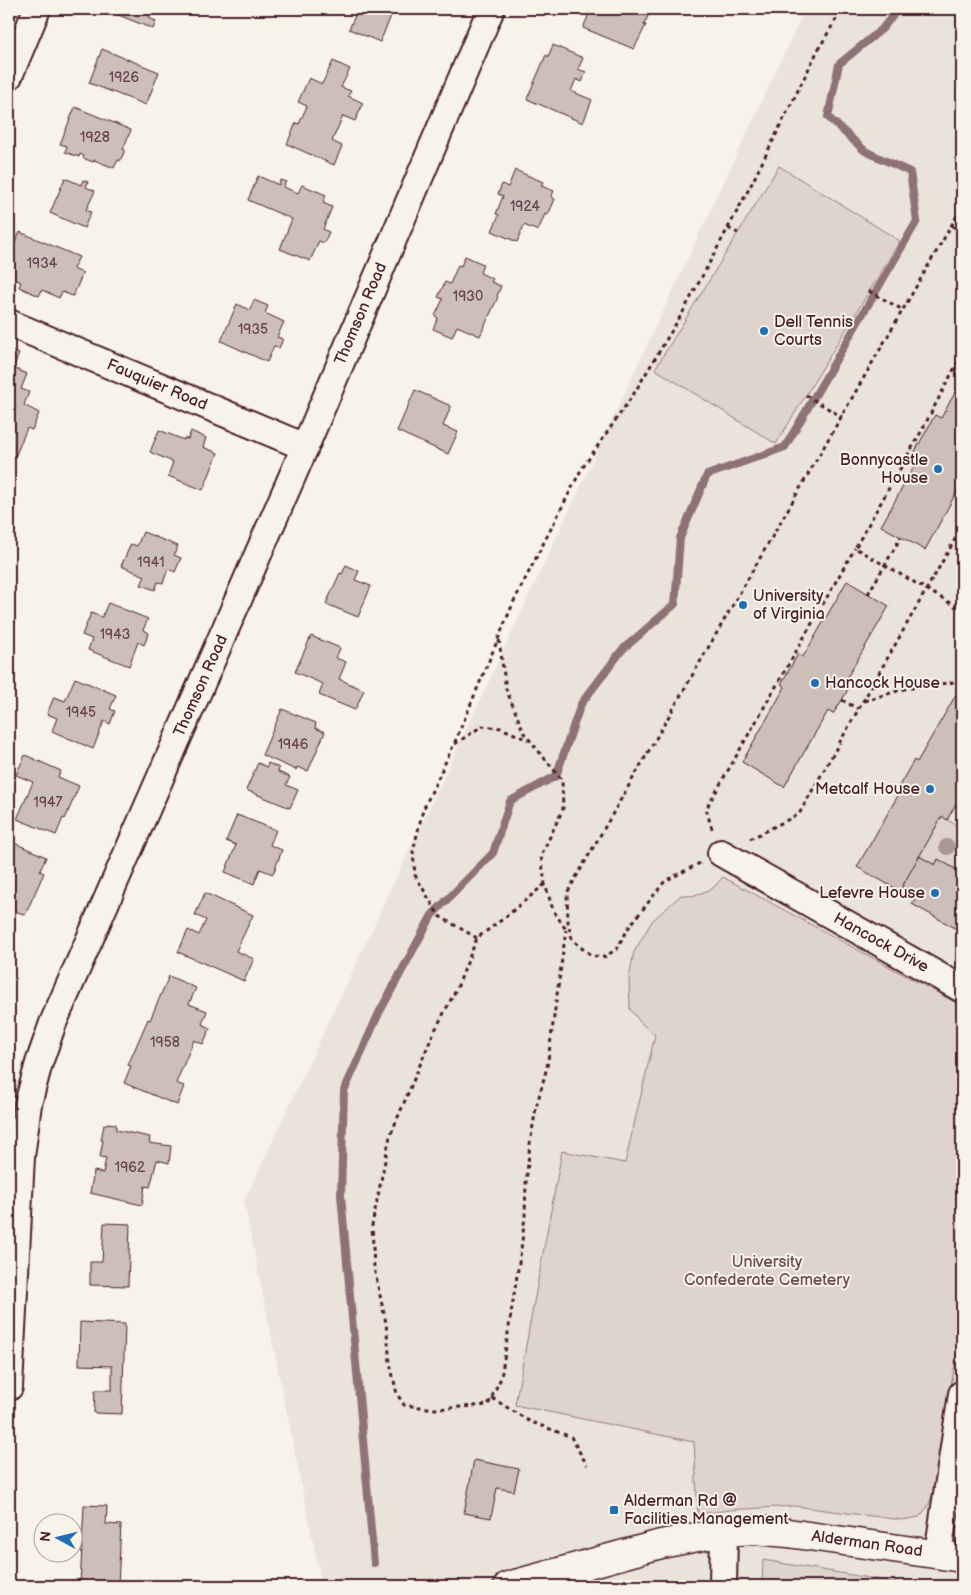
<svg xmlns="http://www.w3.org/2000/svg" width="971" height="1595" font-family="'Balsamiq Sans',sans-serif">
	<rect width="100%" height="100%" fill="#f7f3e8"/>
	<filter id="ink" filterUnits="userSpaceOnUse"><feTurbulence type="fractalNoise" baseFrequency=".02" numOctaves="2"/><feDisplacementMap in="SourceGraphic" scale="10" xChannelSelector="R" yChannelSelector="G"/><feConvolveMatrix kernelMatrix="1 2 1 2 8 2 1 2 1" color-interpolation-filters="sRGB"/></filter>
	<g filter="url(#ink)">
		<!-- built -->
		<polygon fill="#eae3da" points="805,9 962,9 962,1586 322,1586 244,1202"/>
		<!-- green -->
		<g fill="#ded4cc" stroke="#947a7c">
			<polygon points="779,166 900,241 776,444 655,369"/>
			<polygon points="942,816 962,829 959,836 962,846 962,873 938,859 935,865 919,856"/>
			<polygon points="723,877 962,1006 962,1329 952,1380 934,1492 927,1508 919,1517 902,1520 794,1506 730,1510 698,1514 694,1442 515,1405 562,1151 625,1163 655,1035 641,1023 630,1009 629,978 634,952 652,921 681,895 692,896 712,889"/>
			<polygon points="763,1560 916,1586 762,1586"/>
		</g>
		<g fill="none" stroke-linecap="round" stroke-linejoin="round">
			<!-- stream -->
			<polyline stroke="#8e7275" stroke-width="8" points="374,1563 341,1195 344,1091 379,1013 432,915 493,853 510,801 556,776 581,704 622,650 675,604 680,538 707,475 785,447 917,221 910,172 865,151 828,117 839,64 882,29 898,9"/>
		</g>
		<!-- building -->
		<g fill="#ccbfb9" stroke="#4a1f2b">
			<polygon points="118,9 153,9 149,18 156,21 153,29 116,14"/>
			<polygon points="358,9 394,9 380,42 349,29"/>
			<polygon points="576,9 651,9 644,25 646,25 634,49 583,28 589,14"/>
			<polygon points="553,45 583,58 578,69 586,72 582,82 576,79 571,91 592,100 583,123 527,99 546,55 548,57"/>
			<polygon points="102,49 159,72 146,105 89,83"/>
			<polygon points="333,61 350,69 341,87 351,91 348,96 363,103 355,121 343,116 332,141 342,146 334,165 287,144 296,123 299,124 307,106 298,102 309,78 322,84"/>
			<polygon points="75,107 131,130 123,149 125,150 120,161 118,160 114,168 94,160 93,162 83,158 84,156 80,154 79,157 65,152 67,146 60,144"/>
			<polygon points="515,170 543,182 541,186 554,191 551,197 555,199 548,215 545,214 538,231 524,225 517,242 492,231 499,215 496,214 503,196 498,194 502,184 508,187"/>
			<polygon points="258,176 279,185 280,180 286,182 283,187 298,193 302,185 326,195 323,203 332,207 323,229 329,232 324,243 319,241 310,261 280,249 292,219 248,200"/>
			<polygon points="65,178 81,185 83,180 88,182 86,187 95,191 86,210 91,212 84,228 50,213"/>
			<polygon points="20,232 79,257 73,269 83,273 73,296 62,292 59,298 42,290 39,296 19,287 21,282 9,277 9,257"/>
			<polygon points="465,256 483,264 480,273 493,279 491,282 501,286 497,296 498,297 480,336 457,326 452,337 433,329 438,318 435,316 443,299 438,297 445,282 450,284 458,265 461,266"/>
			<polygon points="254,300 268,306 265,313 284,322 277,337 283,339 279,348 274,346 267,362 221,341 237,304 250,310"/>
			<polygon points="9,350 19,354 13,368 27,374 21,389 29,392 24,405 39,413 32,430 27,428 15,457 9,454"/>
			<polygon points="962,380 962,482 925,550 881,526 920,456 914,453 935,415 941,418"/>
			<polygon points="415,390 451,406 443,426 458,432 448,454 397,431"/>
			<polygon points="159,430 184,440 184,438 188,439 191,431 206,438 203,447 218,453 203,490 168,476 173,462 150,452"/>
			<polygon points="143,532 178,546 174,555 181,558 175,572 168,569 163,583 158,582 155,590 141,585 145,576 121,566 131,544 137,546"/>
			<polygon points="346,565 359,571 355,580 371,586 358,617 326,604 340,573 342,574"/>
			<polygon points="847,581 889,606 845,681 851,684 842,700 833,714 828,711 784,787 742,762 785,687 781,684 798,654 803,657"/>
			<polygon points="108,603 148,619 143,630 149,633 144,645 138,642 129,666 88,650 92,639 82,635 91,613 102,617"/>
			<polygon points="311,636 340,648 336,658 346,662 339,679 364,690 355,710 319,695 323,684 295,672"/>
			<polygon points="75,678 116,695 110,709 115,711 110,724 104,721 93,749 52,731 57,718 47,714 54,697 65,701"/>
			<polygon points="961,686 962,687 962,781 960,786 962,787 962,793 947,820 942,816 900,891 857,867 900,792 896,791 914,760 917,762"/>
			<polygon points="282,709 316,723 315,728 325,732 308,771 297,767 296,770 262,755"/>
			<polygon points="25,755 61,771 58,777 79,786 65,819 63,818 56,835 17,819 33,782 16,775"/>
			<polygon points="258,763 267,767 268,763 279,768 278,772 290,777 286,785 298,790 290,808 246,790"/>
			<polygon points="237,815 276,830 270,845 282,850 273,874 260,869 254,884 225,872 236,845 226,841"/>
			<polygon points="12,842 46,857 40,871 44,873 25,915 9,908 9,849"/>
			<polygon points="919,856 935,865 938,859 962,873 962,932 912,904 916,897 901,889"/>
			<polygon points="205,893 253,915 236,951 254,959 244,981 178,952 188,930 199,935 206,920 195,915"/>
			<polygon points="169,976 196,988 189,1004 207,1011 202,1024 210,1028 203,1044 194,1040 176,1083 184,1086 177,1105 124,1083 131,1066 128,1065 148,1019 150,1020"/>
			<polygon points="107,1123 116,1124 116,1130 150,1137 149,1143 171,1146 169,1163 157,1160 150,1187 145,1186 142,1205 90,1193 94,1171 103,1173 106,1158 100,1157 103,1140 101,1140 104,1125 106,1125"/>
			<polygon points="104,1223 130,1224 128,1286 90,1285 90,1262 102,1262"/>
			<polygon points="80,1322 125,1324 122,1414 94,1413 95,1390 112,1390 112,1366 79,1365"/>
			<polygon points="474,1460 519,1469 514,1491 497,1488 491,1518 464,1513"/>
			<polygon points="84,1505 107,1506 106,1524 121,1525 118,1586 80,1586"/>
		</g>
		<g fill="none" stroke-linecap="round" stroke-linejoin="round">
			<!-- minor casing -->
			<g stroke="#4a1f2b" stroke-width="30">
				<g id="minor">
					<polyline points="9,76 37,9"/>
					<polyline points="9,323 305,447"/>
					<polyline points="721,853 962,989"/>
					<polyline points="9,1387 21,1157 28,1104 39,1063 53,1023 305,447 491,9"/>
					<polyline points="938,1554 962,1394"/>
					<polyline points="723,1586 724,1532"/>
				</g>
			</g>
			<!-- major casing -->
			<g stroke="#4a1f2b" stroke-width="31">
				<polyline id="major" points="508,1586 661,1544 724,1532 754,1530 788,1533 962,1558"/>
			</g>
			<!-- path -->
			<g stroke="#4a1f2b" stroke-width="3" stroke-dasharray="4 4" stroke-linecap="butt">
				<polyline points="952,226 962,232"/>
				<polyline points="728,228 738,233"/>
				<polyline points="869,291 903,310"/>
				<polyline points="962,354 921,432 855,548 962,610"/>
				<polyline points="806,395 842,417"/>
				<polyline points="868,594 901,537"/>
				<polyline points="499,640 506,689 524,733 562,780 563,809 541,856 545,884 553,910 567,931"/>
				<polyline points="842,700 858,709"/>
				<polyline points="864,701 904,689 962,681"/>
				<polyline points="455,744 482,726 501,728 528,740"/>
				<polyline points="956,805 962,808"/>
				<polyline points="712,829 706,809 855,548"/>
				<polyline points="750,839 799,814 962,527"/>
				<polyline points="700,863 665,881 629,927 617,949 604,957 595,956 585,951 572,939 568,922 567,893 962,207"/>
				<polyline points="545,884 503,919 477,938 457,988 433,1034 390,1136 372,1225 374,1268 386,1323 390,1363 397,1394 404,1405 435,1409 488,1405 501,1378 521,1250 525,1216 526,1183 530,1143 536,1108 547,1067 566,930"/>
				<polyline points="477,938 439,916 415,875 413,851 423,810 454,744 514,601 581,470 633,395 683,312 750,187 818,50 842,9"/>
				<polyline points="492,1398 529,1421 571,1437 587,1465"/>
			</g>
			<!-- minor -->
			<use href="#minor" stroke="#f7f3e8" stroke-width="26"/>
			<!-- major -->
			<use href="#major" stroke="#f7f3e8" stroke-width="28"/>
		</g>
		<!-- trees -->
		<circle fill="#ac9796" cx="947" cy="847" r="8"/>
	</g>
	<!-- markers -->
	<g fill="#1f6fb2" stroke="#f7f3e8" stroke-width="2">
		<circle cx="764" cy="331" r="5"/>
		<circle cx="938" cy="469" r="5"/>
		<circle cx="743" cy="605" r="5"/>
		<circle cx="815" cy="683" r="5"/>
		<circle cx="930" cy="789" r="5"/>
		<circle cx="935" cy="893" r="5"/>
		<rect x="609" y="1505" width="10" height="10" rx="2.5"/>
	</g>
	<g text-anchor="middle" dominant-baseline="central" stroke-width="4" stroke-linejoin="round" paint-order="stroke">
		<!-- number labels -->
		<g font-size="14" fill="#6a474e">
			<text x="124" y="77">1926</text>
			<text x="95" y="137">1928</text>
			<text x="525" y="206">1924</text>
			<text x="42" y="263">1934</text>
			<text x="468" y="296">1930</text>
			<text x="253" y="329">1935</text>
			<text x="151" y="562">1941</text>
			<text x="115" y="634">1943</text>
			<text x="81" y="712">1945</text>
			<text x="293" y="744">1946</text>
			<text x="48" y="802">1947</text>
			<text x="165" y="1042">1958</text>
			<text x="130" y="1167">1962</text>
		</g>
		<!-- street labels -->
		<g font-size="16" fill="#4a1f2b" stroke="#f7f3e8">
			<text transform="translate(361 314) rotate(-67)">Thomson Road</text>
			<text transform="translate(157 385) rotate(23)">Fauquier Road</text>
			<text transform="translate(201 686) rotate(-66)">Thomson Road</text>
			<text transform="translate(881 943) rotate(29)">Hancock Drive</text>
			<text transform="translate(867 1544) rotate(8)">Alderman Road</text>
		</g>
		<!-- poi labels -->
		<g font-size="16" fill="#4a1f2b" stroke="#f7f3e8" text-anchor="start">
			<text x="774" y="322">Dell Tennis<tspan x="774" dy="18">Courts</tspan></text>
			<text x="928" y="460" text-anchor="end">Bonnycastle<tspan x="928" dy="18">House</tspan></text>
			<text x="753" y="596">University<tspan x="753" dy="18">of Virginia</tspan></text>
			<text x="825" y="683">Hancock House</text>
			<text x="920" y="789" text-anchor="end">Metcalf House</text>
			<text x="925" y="893" text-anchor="end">Lefevre House</text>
			<text x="624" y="1501">Alderman Rd @<tspan x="624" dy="18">Facilities Management</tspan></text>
		</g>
		<!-- park labels -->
		<g font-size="16" fill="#6f4c53" stroke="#f7f3e8">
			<text x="767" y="1262">University<tspan x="767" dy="18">Confederate Cemetery</tspan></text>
		</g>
	</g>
	<!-- margin -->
	<rect width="971" height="1595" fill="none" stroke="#f7f3e8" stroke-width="30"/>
	<rect x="15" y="15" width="941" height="1565" fill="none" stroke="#4a1f2b" stroke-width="2" filter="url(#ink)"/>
	<!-- north arrow -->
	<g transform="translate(58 1538) rotate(277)"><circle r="24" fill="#f7f3e8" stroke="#b29e9c"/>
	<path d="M0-4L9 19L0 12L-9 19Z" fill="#1f6fb2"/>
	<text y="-8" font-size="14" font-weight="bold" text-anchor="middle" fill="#4a1f2b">N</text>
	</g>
</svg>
